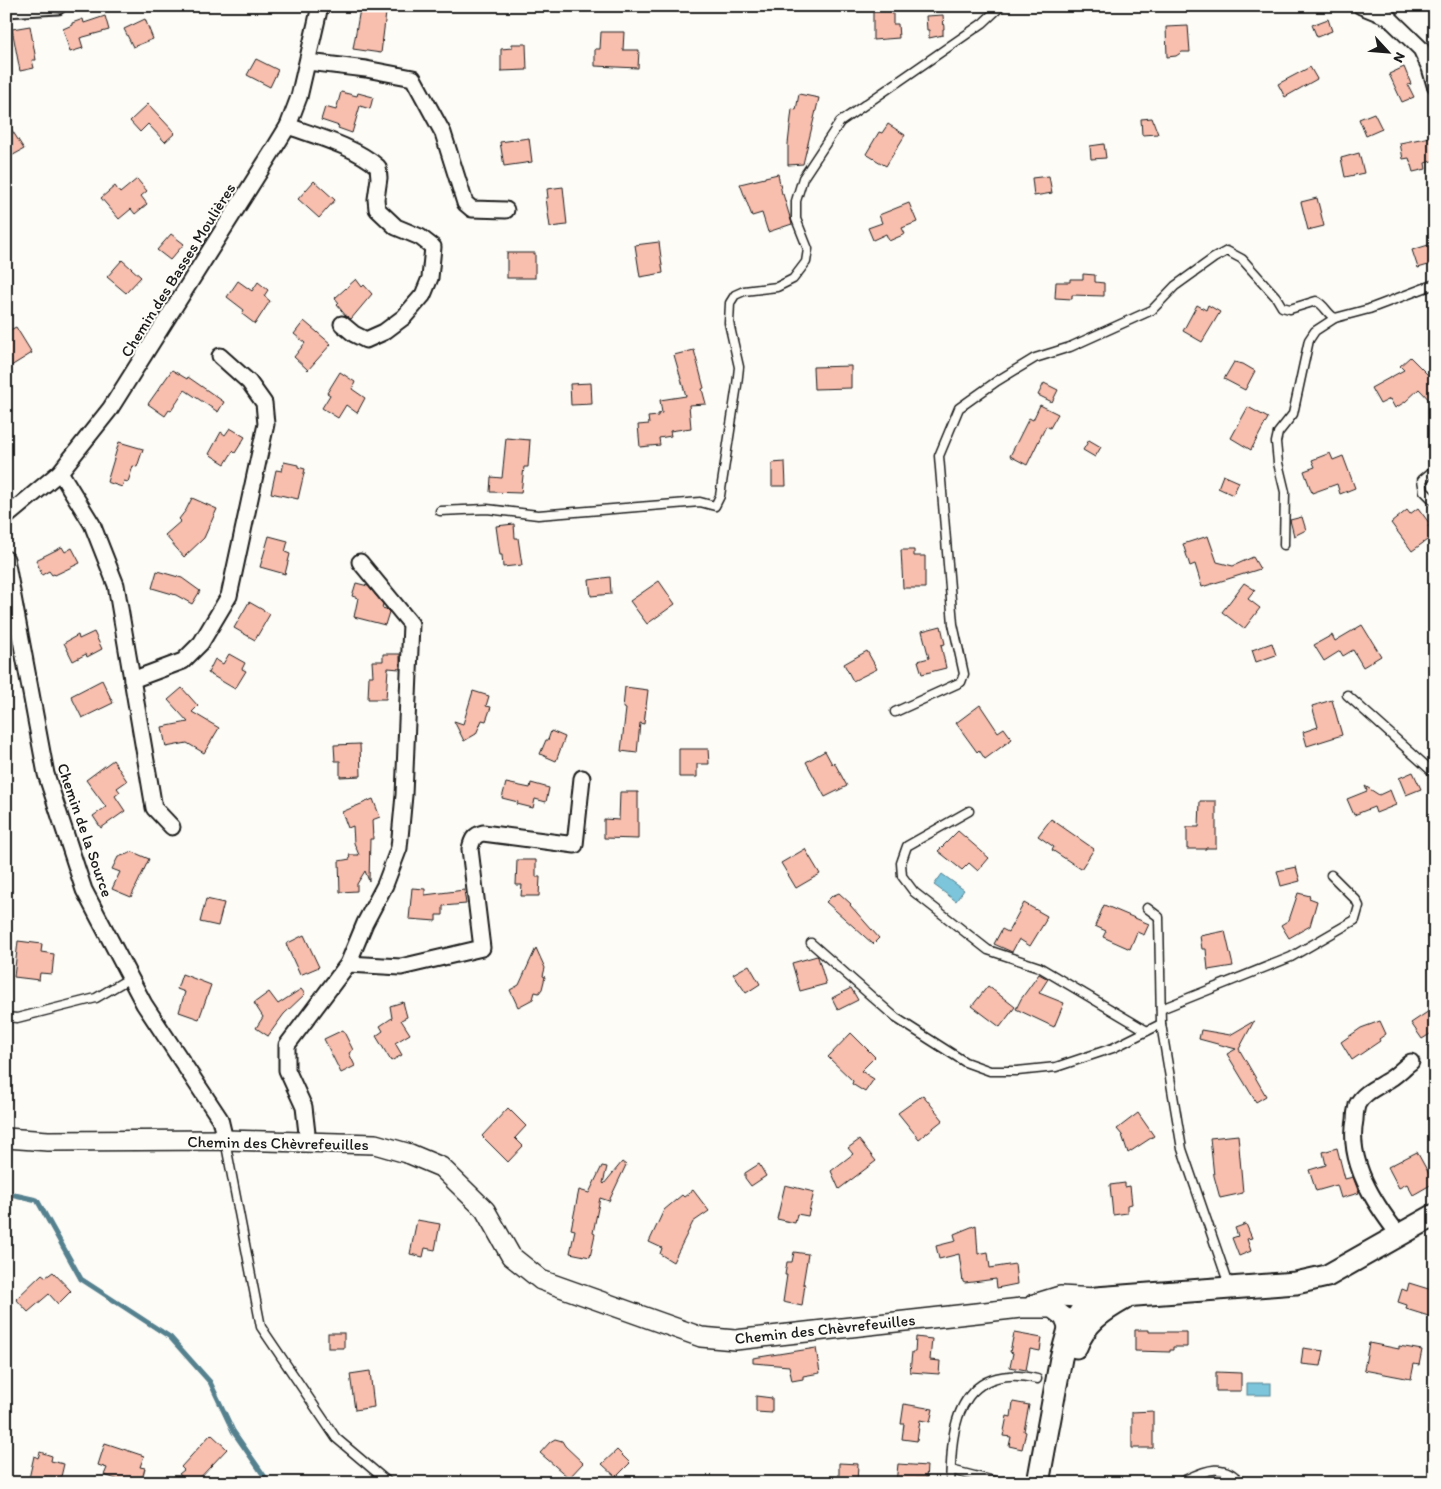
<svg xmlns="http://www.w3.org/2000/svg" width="1441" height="1489" font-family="Itim,sans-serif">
	<rect width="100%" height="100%" fill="#fdfcf7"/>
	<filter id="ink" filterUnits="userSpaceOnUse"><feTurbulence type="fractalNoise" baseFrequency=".02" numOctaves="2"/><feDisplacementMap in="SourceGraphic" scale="10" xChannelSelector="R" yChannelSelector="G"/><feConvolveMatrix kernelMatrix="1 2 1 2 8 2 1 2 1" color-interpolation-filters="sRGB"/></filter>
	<g filter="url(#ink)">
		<!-- water -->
		<g fill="#7bc5db" stroke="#55818f">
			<polygon points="942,874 964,890 956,901 934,885"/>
			<rect x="1247" y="1383" width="24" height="12"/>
		</g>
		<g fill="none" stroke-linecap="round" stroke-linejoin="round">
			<!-- stream -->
			<polyline stroke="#55818f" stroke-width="5" points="6,1193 37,1200 81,1279 170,1337 210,1382 233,1431 269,1483"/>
		</g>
		<!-- building -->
		<g fill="#f8beae" stroke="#1c1c1c">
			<polygon points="873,6 893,6 893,24 898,24 899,38 873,40"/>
			<polygon points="360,9 386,13 381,53 353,49"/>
			<polygon points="943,15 944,29 943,29 943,35 929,38 929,30 927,30 926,16"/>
			<polygon points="105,16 109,30 80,38 83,48 70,52 63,29 72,25 72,23 83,19 84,23"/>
			<polygon points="145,19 153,39 133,47 124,29"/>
			<polygon points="1328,19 1332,31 1317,37 1312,25"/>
			<polygon points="30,26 36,60 32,60 34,68 20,71 12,29"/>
			<polygon points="1188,26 1190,52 1182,52 1176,56 1167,57 1166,27"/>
			<polygon points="601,32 624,32 623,50 639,50 638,68 595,66 595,49 600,49"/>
			<polygon points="512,44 526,44 527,70 501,71 501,49 512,48"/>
			<polygon points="256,59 278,70 270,87 247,75"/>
			<polygon points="1310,67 1317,79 1285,97 1278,84"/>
			<polygon points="1404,67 1411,84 1408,85 1414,97 1402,102 1389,74"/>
			<polygon points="341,92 357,96 358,93 373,97 370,109 360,106 352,133 338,128 339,126 321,120 325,107 336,110"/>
			<polygon points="799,94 819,98 803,164 788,165 788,144 792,109 796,110"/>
			<polygon points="148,104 175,133 165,142 148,124 140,132 130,121"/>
			<polygon points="1374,113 1382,129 1366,136 1359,119"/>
			<polygon points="1152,118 1158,134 1142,135 1141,119"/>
			<polygon points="6,121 24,149 6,159"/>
			<polygon points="888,124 905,135 886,166 866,154 879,132 882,133"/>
			<polygon points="1435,136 1435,160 1425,163 1426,169 1413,172 1409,158 1403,159 1400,143"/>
			<polygon points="529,138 532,162 504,166 500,142"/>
			<polygon points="1104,144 1106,158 1091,159 1090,146"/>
			<polygon points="1359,153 1364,173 1345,177 1341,158"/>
			<polygon points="778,174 782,194 783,194 792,224 768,232 762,213 752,216 740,184 765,178 765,177"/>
			<polygon points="1049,176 1052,193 1034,196 1032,178"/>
			<polygon points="137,179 147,191 141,196 147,204 135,214 131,209 119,219 101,198 115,186 120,193"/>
			<polygon points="314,181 335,200 319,218 298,199"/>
			<polygon points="563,187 567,225 550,227 546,198 548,198 547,189"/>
			<polygon points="1317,198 1324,226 1308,230 1301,202"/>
			<polygon points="909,203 917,222 902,228 905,234 889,241 886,234 873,240 868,228 882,223 879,215"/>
			<polygon points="171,234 184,244 170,260 157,250"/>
			<polygon points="659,242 663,273 640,277 635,245"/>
			<polygon points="1435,243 1435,263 1418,268 1412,250"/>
			<rect x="507" y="253" width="28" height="25"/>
			<polygon points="122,260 141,277 126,293 107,277"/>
			<polygon points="1083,274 1095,275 1095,282 1104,283 1104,296 1072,295 1072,299 1055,298 1056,282 1070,282 1070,279 1083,279"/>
			<polygon points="356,279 362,287 364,285 372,294 351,319 346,316 337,305 339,303 335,298"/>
			<polygon points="238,281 252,291 258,282 268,290 264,296 270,301 255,324 242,314 244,310 227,297"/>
			<polygon points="1197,305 1206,310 1208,305 1220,312 1202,342 1183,331"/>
			<polygon points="304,321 331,344 308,370 294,357 305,343 294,334"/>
			<polygon points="16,327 32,353 11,366 6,359 6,332"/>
			<polygon points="694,350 704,388 702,389 706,404 689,405 691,428 670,431 671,436 659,438 660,445 640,447 638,425 649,424 648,417 658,416 658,414 662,413 660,400 686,396 674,355"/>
			<polygon points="1410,357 1435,382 1435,406 1419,389 1405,402 1395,408 1390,399 1380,404 1371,388 1404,370 1400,366"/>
			<polygon points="1234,362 1243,364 1255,371 1245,390 1224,379"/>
			<polygon points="851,366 851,388 814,389 813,367"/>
			<polygon points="172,370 187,379 188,377 224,402 218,412 185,390 171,411 169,410 165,416 148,404"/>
			<polygon points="340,372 355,382 352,389 365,398 357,413 346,405 338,418 322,408 330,395 327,393"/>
			<polygon points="591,383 592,404 571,405 570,384"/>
			<polygon points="1044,383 1058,390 1052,402 1038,395"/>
			<polygon points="1040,405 1058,414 1050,428 1046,426 1027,465 1010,456 1029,418 1033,420"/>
			<polygon points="1248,407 1268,418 1251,450 1231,438"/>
			<polygon points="230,428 245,437 235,453 233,451 225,464 209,454 221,432 225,435"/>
			<polygon points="506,438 530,440 528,467 524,467 521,493 490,492 491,477 502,478"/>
			<polygon points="1089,440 1101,447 1095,457 1083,450"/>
			<polygon points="119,442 143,449 137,467 133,466 128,482 124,481 122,487 107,482"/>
			<polygon points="1330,453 1333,460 1343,456 1355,488 1340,494 1337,484 1312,493 1304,471 1315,467 1312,460"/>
			<polygon points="284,462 298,465 298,467 305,469 298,499 271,493 276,470 282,471"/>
			<polygon points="785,462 786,486 772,486 772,463"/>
			<polygon points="1223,475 1239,482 1233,495 1218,488"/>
			<polygon points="192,498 217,509 204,538 184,557 165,535 181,521 179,519 186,510"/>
			<polygon points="1418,508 1430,524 1428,526 1434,535 1412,551 1391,523 1407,510 1410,514"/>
			<polygon points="1302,517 1306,530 1294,536 1290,520"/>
			<polygon points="514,524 515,538 518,538 522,565 503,567 502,555 500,555 496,526"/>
			<polygon points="269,536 288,541 285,552 290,554 285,574 260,567"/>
			<polygon points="1208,536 1217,562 1233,566 1253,557 1260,569 1202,587 1195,564 1190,566 1183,544"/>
			<polygon points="62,547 65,552 72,548 80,563 55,575 54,574 52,575 49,571 42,575 36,560"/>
			<polygon points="901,550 914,550 914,556 925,556 925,588 903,588"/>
			<polygon points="157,571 182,578 200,591 192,604 176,595 152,588"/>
			<polygon points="610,577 611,594 591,596 589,580"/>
			<polygon points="659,581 675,604 647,624 630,601"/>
			<polygon points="356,583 368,586 383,604 382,608 386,609 389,612 385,625 354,617 358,598 352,596"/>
			<polygon points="1244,583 1255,590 1248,599 1260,608 1244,629 1222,612"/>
			<polygon points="249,602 270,614 255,640 234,628"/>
			<polygon points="1362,625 1381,656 1363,667 1353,650 1343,656 1340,651 1324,661 1314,645 1332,635 1335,641"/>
			<polygon points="941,626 945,644 941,645 946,668 922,674 918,661 929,658 922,631"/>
			<polygon points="94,632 102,649 87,657 86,654 73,661 64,643 78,635 79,639"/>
			<polygon points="1272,643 1276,655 1256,662 1252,650"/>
			<polygon points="867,651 877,669 853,681 844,664"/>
			<polygon points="229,654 245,663 242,669 246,671 235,689 208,673 215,659 223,664"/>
			<polygon points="383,654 400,654 400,669 388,668 386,699 368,699 369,676 373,676 372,661 383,661"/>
			<polygon points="102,680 113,703 82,718 71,696"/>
			<polygon points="625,687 648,690 644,724 640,723 637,753 621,751 626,709 623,708"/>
			<polygon points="182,688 198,706 192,712 219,728 204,753 187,743 166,747 162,727 188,722 168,700"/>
			<polygon points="473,691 489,696 486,706 491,707 486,721 482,720 476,734 464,741 454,721 463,724"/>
			<polygon points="1332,700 1342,735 1307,746 1303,732 1318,727 1312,706"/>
			<polygon points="980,705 998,732 1004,728 1012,739 985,759 979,750 977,752 956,723"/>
			<polygon points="551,731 565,737 556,761 540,754 546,740 548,740"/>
			<polygon points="360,744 361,776 340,777 340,761 335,761 334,745"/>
			<polygon points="679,749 708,749 709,764 697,764 697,777 679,777"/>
			<polygon points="825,751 832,764 834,762 847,786 825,797 806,762"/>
			<polygon points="113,760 127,781 117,788 120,792 115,796 125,811 101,828 93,816 106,807 86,780"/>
			<polygon points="1413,772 1421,789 1406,795 1399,778"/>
			<polygon points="506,783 530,788 531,783 549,788 546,802 535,799 533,808 517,804 518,802 502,798"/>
			<polygon points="1365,786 1379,795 1390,790 1396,805 1376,813 1374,807 1354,815 1347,799 1367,791"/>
			<polygon points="620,792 638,792 638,839 604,838 604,819 619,820"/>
			<polygon points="373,799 380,817 372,820 373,839 370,839 369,881 365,871 357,884 357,891 340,892 339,861 350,859 349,855 359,855 354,843 353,826 348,828 342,812"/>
			<polygon points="1200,801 1216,801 1216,848 1206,848 1206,849 1187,849 1187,827 1199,827"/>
			<polygon points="1051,819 1094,849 1081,869 1052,850 1054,847 1038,836"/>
			<polygon points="958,831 989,858 978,871 969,863 962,870 938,851"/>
			<polygon points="805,849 820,874 796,888 781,863"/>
			<polygon points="133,852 149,859 131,897 112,889 120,872 112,869 118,857"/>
			<polygon points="517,860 536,860 536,877 540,877 539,896 521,896 522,885 516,885"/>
			<polygon points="1296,867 1300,881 1281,886 1277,871"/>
			<polygon points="412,888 425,889 425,895 464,890 466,904 443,906 443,915 436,915 436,921 409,919"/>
			<polygon points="839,893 851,904 850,905 879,938 873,944 826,902 832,896"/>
			<polygon points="1298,893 1310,896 1309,898 1317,901 1310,926 1289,938 1281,925 1289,920"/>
			<polygon points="206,899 224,903 218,926 200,922"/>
			<polygon points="1024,903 1047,916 1045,920 1046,920 1030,946 1019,939 1012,952 994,944 1002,929 1008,932"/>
			<polygon points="1104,905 1149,924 1144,935 1137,932 1130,949 1103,937 1106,931 1095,926"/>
			<polygon points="1225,931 1233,966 1208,970 1206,949 1202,949 1200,936"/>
			<polygon points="304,935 319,967 300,975 286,944"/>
			<polygon points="18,941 42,944 41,952 54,954 52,974 40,973 39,980 14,977"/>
			<polygon points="536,948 545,968 543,976 545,977 542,989 539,993 535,992 533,999 518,1007 510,990 519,985"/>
			<polygon points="817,956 818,957 826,984 800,991 792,963"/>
			<polygon points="749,965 760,984 746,993 733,974"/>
			<polygon points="182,974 211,985 199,1019 179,1012 185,992 177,989"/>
			<polygon points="1039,974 1048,979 1039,993 1064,1003 1054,1027 1016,1009 1021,999"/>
			<polygon points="988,986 1015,1007 1000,1027 972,1006"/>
			<polygon points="851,988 858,1000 838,1010 832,998"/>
			<polygon points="301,989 305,994 284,1014 268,1036 256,1028 263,1017 254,1003 269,992 278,1004"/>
			<polygon points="403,1002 407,1017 401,1020 410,1034 395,1043 402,1055 391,1061 376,1036 383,1031 380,1026 392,1018 390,1006"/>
			<polygon points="1435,1007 1435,1031 1422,1039 1411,1023"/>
			<polygon points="1254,1021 1239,1049 1266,1096 1256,1102 1227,1054 1236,1049 1199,1039 1201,1030 1230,1035"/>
			<polygon points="1380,1021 1386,1034 1379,1039 1380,1041 1352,1060 1341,1042 1361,1028"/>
			<polygon points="343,1030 353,1050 349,1053 355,1066 341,1073 324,1039"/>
			<polygon points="851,1033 875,1057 861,1071 874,1079 865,1092 852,1084 853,1081 828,1057"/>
			<polygon points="923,1095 943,1120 919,1139 898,1113"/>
			<polygon points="508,1108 526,1126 515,1138 523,1146 508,1162 482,1136"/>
			<polygon points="1138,1113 1154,1136 1128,1153 1122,1135 1117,1129"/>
			<polygon points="1238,1135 1243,1193 1220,1198 1214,1176 1210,1138"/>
			<polygon points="859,1140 876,1161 839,1189 831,1171 853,1154 848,1148"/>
			<polygon points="1337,1148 1345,1179 1353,1177 1359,1193 1341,1198 1337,1185 1316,1191 1309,1170 1326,1165 1323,1152"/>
			<polygon points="1417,1152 1434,1183 1413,1195 1407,1184 1399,1188 1388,1167"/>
			<polygon points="622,1162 626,1165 609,1201 600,1198 593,1233 595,1234 590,1257 570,1253 575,1230 571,1229 579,1190 589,1193 602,1166 607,1167 603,1183 604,1184"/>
			<polygon points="759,1164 766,1176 751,1186 745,1178 745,1173"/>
			<polygon points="1125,1183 1125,1187 1130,1186 1132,1204 1127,1205 1127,1213 1113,1215 1110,1185"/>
			<polygon points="785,1185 814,1192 808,1216 797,1214 795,1223 777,1219"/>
			<polygon points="693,1190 709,1211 693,1222 673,1262 660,1254 662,1248 649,1242 664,1210 682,1195 684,1197"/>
			<polygon points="417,1220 440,1224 435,1250 425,1248 423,1257 410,1254"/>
			<polygon points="1246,1224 1252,1238 1247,1239 1251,1251 1239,1256 1232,1238 1238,1236 1235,1228"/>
			<polygon points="976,1225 978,1254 988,1252 990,1268 1015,1264 1017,1284 997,1288 996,1279 965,1283 963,1282 959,1254 939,1259 936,1246 956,1241 954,1234"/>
			<polygon points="794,1252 808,1254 803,1284 805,1284 802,1306 783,1302 787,1275 785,1275 787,1262 792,1262"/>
			<polygon points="53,1272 71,1291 58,1304 49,1294 28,1312 16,1299 42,1274 46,1277"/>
			<polygon points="1409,1283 1435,1291 1435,1318 1406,1309 1407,1305 1398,1302 1402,1289 1407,1291"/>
			<polygon points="1135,1330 1149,1330 1149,1332 1187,1332 1187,1347 1173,1347 1173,1350 1170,1350 1170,1352 1135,1351"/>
			<rect x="328" y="1333" width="16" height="15"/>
			<polygon points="1014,1333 1042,1338 1040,1351 1030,1349 1026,1370 1010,1367 1013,1353 1010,1352"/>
			<polygon points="916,1337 932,1339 930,1360 940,1361 939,1374 910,1372 912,1352 915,1352"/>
			<polygon points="1369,1343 1399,1349 1399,1346 1422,1350 1419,1365 1414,1364 1411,1379 1364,1370"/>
			<polygon points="816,1348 820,1373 803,1376 803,1379 792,1381 789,1366 753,1363 753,1358"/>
			<polygon points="1303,1348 1324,1351 1321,1366 1301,1364"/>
			<polygon points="370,1371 374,1407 355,1410 350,1374"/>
			<polygon points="1216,1372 1241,1373 1241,1391 1216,1391"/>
			<polygon points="756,1396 772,1398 772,1413 756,1412"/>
			<polygon points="1013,1402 1029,1405 1024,1431 1026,1432 1022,1449 1009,1446 1011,1437 1003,1436 1007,1416 1011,1417"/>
			<polygon points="904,1404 933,1409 930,1422 920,1420 917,1441 902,1439 904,1424 901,1424"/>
			<polygon points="1153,1411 1153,1448 1132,1448 1132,1412"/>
			<polygon points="211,1434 227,1449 195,1483 189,1483 179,1474 184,1470 181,1467"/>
			<polygon points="555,1439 562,1441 565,1446 583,1463 569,1478 540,1453 550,1442"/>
			<polygon points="105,1443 144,1456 140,1467 145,1468 141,1483 129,1483 104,1475 107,1468 98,1465"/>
			<polygon points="617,1450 630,1463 616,1477 602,1464"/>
			<polygon points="40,1452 52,1456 51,1461 64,1464 60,1481 43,1477 41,1483 28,1483 34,1456 38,1458"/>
			<polygon points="839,1463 858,1464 857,1483 840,1483 840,1479 839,1479"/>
			<polygon points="898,1464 927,1466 926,1479 916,1479 915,1483 896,1483"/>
		</g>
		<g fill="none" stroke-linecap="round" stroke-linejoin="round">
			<!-- service casing -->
			<g stroke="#1c1c1c" stroke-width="11">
				<g id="service">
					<polyline points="1435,469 1422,480 1424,491 1435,502"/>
					<polyline points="440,511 487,509 538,515 700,502 715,506 720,496 737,385 739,367 729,323 730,303 735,295 744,291 777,287 793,279 806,262 808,249 796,219 796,201 803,178 840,122 983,23 1001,6"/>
					<polyline points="1284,545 1285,492 1278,463 1276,442 1278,433 1293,414 1309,340 1315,331 1335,318"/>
					<polyline points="1347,695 1435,774"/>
					<path d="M895,712l66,-30 3,-8 -11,-50 -14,-168 20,-48 38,-27 38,-23 35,-11 82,-37 23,-24 39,-28 13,-7 15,8 34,38 6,10 8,2 26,-8c9,4 11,13 19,17l34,-9 66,-25"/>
					<polyline points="969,811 907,846 901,863 902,876 914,892 988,950 1039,967 1147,1031"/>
					<polyline points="1147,908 1159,917 1161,1024 1182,1149 1229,1285"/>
					<polyline points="811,943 896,1018 965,1062 990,1071 1017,1071 1056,1067 1113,1048 1161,1024"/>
					<polyline points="1161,1009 1291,957 1355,920 1359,906 1356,900 1331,875"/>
					<polyline points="6,1017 17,1018 96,998 130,978"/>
					<polyline points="225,1140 261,1327 336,1438 389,1483"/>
					<polyline points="951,1470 1002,1483"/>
					<path d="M950,1483c1,-15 1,-29 3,-43 4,-33 20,-62 56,-64 10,-1 19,1 28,3"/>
					<path d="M1178,1483c23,-10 44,-24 63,0"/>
				</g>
			</g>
			<!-- minor casing -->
			<g stroke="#1c1c1c" stroke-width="19">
				<g id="minor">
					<polyline points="1361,6 1388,17 1421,49 1430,68 1435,85"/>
					<polyline points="6,9 58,6"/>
					<polyline points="308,62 366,69 413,78 443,133 465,203 472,209 506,210"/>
					<path d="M288,126c28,10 68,21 90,41l1,11 -3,21 1,10 19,18 24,10 13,10 -3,31 -7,17 -19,22 -20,15 -18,8 -12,-6 -12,-10"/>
					<polyline points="60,472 92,524 116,585 154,808 172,827"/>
					<polyline points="6,517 60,472 110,409 272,152 288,126 299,97 320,6"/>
					<polyline points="6,559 46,774 84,890 144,1004 220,1119 225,1140"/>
					<polyline points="132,680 183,661 201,643 229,596 266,424 264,403 249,382 220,356"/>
					<path d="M348,964l53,3 81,-19 -12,-99c2,-9 4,-14 13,-16l92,12 7,-67"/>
					<polyline points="308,1142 304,1107 287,1070 287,1045 348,964 365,923 385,885 399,848 404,795 411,624 360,562"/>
					<path d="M1399,1235c-25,-32 -52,-73 -44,-115 0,-5 1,-11 2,-15 6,-13 23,-19 33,-26 8,-5 14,-12 21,-17"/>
				</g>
			</g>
			<!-- tertiary casing -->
			<g stroke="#1c1c1c" stroke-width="22">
				<g id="tertiary">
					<polyline points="6,1138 48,1141 225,1140 375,1144 410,1154 441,1167 485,1210 511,1256 541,1280 701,1337 735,1340 1021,1308 1052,1308 1064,1317 1069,1329"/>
					<polyline points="1034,1304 1060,1296 1096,1298"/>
				</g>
			</g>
			<!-- secondary casing -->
			<g stroke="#1c1c1c" stroke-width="25">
				<g id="secondary">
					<path d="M1076,1347c10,-25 25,-35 48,-48"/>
					<polyline points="1038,1483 1061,1358 1069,1329 1083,1308 1096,1298 1296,1283 1327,1276 1435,1215"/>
				</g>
			</g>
			<!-- service -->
			<use href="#service" stroke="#fdfcf7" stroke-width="8"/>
			<!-- minor -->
			<use href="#minor" stroke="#fdfcf7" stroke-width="15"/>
			<!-- tertiary -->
			<use href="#tertiary" stroke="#fdfcf7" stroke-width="19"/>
			<!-- secondary -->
			<use href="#secondary" stroke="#fdfcf7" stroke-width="21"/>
		</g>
	</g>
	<g text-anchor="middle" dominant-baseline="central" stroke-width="4" stroke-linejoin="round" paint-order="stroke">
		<!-- street labels -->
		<g font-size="16" fill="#1c1c1c" stroke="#fdfcf7">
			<text transform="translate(178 270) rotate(-58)">Chemin des Basses Moulières</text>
			<text transform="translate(85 830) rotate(71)">Chemin de la Source</text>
			<text transform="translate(278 1143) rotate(1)">Chemin des Chèvrefeuilles</text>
			<text transform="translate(825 1329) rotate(-6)">Chemin des Chèvrefeuilles</text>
		</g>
	</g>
	<!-- margin -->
	<rect width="1441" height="1489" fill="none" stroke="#fdfcf7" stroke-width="25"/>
	<rect x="12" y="12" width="1416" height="1464" fill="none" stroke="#1c1c1c" stroke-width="2" filter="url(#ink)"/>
	<!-- north arrow -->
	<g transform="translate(1388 52) rotate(116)" stroke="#fdfcf7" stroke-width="4" paint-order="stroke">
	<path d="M0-4L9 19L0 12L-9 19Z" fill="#1c1c1c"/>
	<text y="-8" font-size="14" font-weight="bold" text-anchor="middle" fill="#1c1c1c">N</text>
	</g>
</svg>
